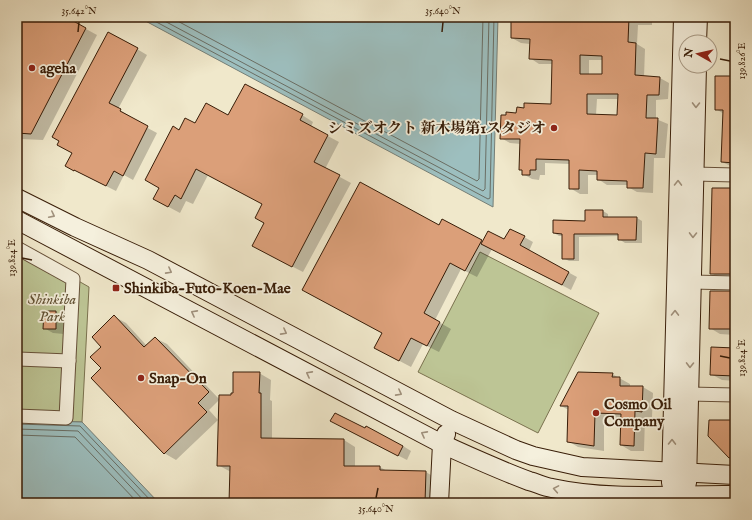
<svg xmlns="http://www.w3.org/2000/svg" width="752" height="520" font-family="'IM FELL English','Noto Serif JP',serif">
	<rect width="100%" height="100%" fill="#f0e8cb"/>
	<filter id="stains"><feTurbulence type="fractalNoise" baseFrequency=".005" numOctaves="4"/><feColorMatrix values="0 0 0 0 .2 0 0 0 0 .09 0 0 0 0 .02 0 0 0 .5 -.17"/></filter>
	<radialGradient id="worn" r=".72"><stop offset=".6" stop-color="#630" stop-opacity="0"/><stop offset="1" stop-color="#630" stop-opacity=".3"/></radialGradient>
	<!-- green -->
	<g fill="#bdc595" stroke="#7a714e">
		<polygon points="17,246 89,287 82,422 17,420"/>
		<polygon points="480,252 599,313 538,433 418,372"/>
	</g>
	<!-- water -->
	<g fill="#9dbfbf" stroke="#757e76">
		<polygon points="138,17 498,17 493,207"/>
		<polygon points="17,420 82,422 159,503 17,503"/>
	</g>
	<!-- shadow -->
	<g fill="#0003" fill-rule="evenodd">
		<polygon points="17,17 64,17 97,35 43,140 21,139 17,136"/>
		<path d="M512,17h140v8h-14l-1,19 8,5 -1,28 16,1 9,5 -1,16 -12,1v19l12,5 -3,34h-11l-1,35 -16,-1 -9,-5v-2h-21l-9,-6v-4h-10v19h-8l-10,-6v-24l-25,-1v12h-5l-1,5 -7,-1 -9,-5v-4l-3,-1 1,-25 -11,-1 -9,-5 16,-24 34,-9 2,-41h-14l-9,-6v-14l-9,-1 -9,-5zM589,60h14v15h-14zM597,99h21v17l-22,-1z"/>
		<polygon points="137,49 147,55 118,109 130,116 129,118 157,133 133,180 124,175 116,191 66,166"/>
		<polygon points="735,77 735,168 722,162 724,114 716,109"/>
		<polygon points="302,115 313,122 311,127 339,142 325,169 351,183 303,272 264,252 263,204 208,175 193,204 186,201 180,213 165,205 160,188 179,131 195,125 229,116"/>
		<polygon points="735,189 735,280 722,279 711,273"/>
		<polygon points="603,211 608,214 608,218 637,218 642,221 642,243 625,243 619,239 619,236 579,237 579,261 569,261 563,258 563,236 559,236 554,233 586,222"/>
		<polygon points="442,220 484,242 505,241 524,237 533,242 529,251 577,277 571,290 492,249 477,277 461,269 435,320 451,329 439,352 423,344 411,367 375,348"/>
		<polygon points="735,292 735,335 720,334 710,328"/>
		<polygon points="56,312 64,317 64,334 53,333 44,328"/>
		<polygon points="115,317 126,323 147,346 155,338 167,344 219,399 232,396 259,373 271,380 270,400 272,401 272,440 344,440 355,447 355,467 380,467 387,471 426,472 437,479 436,503 230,503 231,472 218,465 219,400 209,410 218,420 176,460 164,453 102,368 103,347"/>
		<polygon points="735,349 735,381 722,380 711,374"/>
		<polygon points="612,374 630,384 630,387 643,387 653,393 652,417 645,417 644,451 631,451 621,445 622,419 604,419 604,451 578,447 568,441 569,410 561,406"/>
		<polygon points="340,426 403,446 411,451 407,460"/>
	</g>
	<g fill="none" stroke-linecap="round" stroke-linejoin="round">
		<!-- shore -->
		<g stroke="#6a6e64" stroke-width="1">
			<polyline points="147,17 488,199 490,198 494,17"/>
			<polyline points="157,17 483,191 485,189 489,17"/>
			<polyline points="170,17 477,181 479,179 483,17"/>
			<polyline points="17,424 80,426 153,503"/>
			<polyline points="17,429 78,431 146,503"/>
			<polyline points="17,435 75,437 138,503"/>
		</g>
	</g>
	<!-- building -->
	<g fill="#db9f79" stroke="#381d08" fill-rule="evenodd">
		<polygon points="17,17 66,17 86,28 31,134 17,133"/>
		<path d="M511,17h118l-1,25 8,1 -1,32 25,2 -1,18h-12l-1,23h12l-2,36 -11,-1 -2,35h-16v-7l-30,-1v-9l-18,-1v19h-10v-29l-33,-1v11h-6v5h-8v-5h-3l1,-31h-20l1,-24h5v-3l10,1 1,-6 7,1v-5l27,1 1,-44 -23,-1 1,-20 -19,-1zM580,55l22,1v18h-22zM587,94h31l-1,21 -30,-1z"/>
		<polygon points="108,32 138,48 109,103 121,109 120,111 148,126 123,176 114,171 106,186 74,170 74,171 65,166 72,153 57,145 59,141 52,137"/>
		<polygon points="715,76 735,76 735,95 733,95 732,114 735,114 735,163 721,162 723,110 715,110"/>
		<polygon points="245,84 303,114 300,120 328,135 314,162 340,175 292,267 252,246 264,223 255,218 262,204 196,169 181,199 175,195 168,207 153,199 159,188 145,180 173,126 179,130 185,118 195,123 206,103 228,115"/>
		<polygon points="360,182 439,225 442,219 482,240 465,271 450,263 424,313 440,322 427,346 411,338 399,361 374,348 382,333 302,290"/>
		<polygon points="712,188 735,188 735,274 710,274"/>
		<polygon points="585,210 603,210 603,217 637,217 636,240 618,240 618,234 574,234 574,259 562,259 562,234 553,233 553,220 585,221"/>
		<polygon points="510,229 525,236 520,245 569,272 562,285 481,244 488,231 504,239"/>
		<polygon points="710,291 735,291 735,329 709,329"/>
		<polygon points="44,311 56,311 56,329 43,329"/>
		<polygon points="114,315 144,347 155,337 209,392 198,403 207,412 164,454 91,378 101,368 90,357 101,347 92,337"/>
		<polygon points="711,347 735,348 735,376 710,375"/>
		<polygon points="233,372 260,372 259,393 261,393 261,438 344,439 344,466 380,466 380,470 426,471 425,503 229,503 230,466 217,466 219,395 231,395 231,393 233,393"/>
		<polygon points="578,372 613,373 612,377 620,377 620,386 643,386 642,412 635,411 634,446 620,445 621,414 595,413 594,446 567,442 568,406 560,406"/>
		<polygon points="335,413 365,428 366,426 403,446 398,456 330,421"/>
		<polygon points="709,420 735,420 735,458 729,458 708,436"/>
	</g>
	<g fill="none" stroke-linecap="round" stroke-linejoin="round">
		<!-- street casing -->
		<g stroke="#665039" stroke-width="15">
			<g id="street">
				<polyline points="694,174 735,175"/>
				<polyline points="17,248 73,279 66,418 17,416"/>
				<polyline points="692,282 735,283"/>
				<polyline points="18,359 69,361"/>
				<polyline points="689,394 735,395"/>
			</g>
		</g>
		<!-- secondary casing -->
		<g stroke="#381d08" stroke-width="20">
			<g id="secondary">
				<polyline points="697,42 698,17"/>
				<polyline points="17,198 75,227 148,260 451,420 516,450 533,456 582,467 735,475"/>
				<path d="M17,220l425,224c29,13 57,26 87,37 8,2 15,6 23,7 60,13 122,6 183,7"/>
				<polyline points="671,483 683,17"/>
				<polyline points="687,483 697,66"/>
				<polyline points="439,503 442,444 446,434"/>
			</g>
		</g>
		<!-- street -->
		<use href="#street" stroke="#f5f0dd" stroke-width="13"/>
		<!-- secondary -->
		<use href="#secondary" stroke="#f5f0dd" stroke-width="18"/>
	</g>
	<!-- one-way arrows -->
	<defs><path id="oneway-chevron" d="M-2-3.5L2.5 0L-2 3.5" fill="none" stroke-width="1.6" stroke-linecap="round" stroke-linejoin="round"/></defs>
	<g stroke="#a0917d">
		<use href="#oneway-chevron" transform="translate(696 105) rotate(91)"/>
		<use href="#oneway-chevron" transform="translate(678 183) rotate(-89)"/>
		<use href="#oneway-chevron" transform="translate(52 215) rotate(27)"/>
		<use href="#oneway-chevron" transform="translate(693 235) rotate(91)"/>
		<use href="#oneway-chevron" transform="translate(169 271) rotate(28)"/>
		<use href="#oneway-chevron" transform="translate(194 313) rotate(-152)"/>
		<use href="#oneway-chevron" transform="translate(675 313) rotate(-89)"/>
		<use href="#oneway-chevron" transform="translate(284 332) rotate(28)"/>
		<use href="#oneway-chevron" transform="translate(690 365) rotate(91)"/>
		<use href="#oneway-chevron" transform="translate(309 374) rotate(-152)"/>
		<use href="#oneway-chevron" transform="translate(399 393) rotate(28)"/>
		<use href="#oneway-chevron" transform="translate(424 434) rotate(-152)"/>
		<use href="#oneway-chevron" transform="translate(672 442) rotate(-89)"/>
		<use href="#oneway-chevron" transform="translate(556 489) rotate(-170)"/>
	</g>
	<!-- ticks -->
	<path fill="none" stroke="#381d08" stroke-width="1.5" d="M78,32l1,-10M442,32l1,-10M720,59l10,2M22,258l10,2M720,356l10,2M376,498l2,-10"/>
	<!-- markers -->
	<g fill="#8f2418" stroke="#f5f0dd" stroke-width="1.5">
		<circle cx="32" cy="68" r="4"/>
		<circle cx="554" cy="128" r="4"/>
		<rect x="112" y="284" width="8" height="8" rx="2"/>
		<circle cx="141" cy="378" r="4"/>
		<circle cx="596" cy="413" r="4"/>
	</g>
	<g text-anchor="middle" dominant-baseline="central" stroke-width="3.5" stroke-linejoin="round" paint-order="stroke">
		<!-- poi labels -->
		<g font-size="15" font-weight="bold" fill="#381d08" stroke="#f5f0dd" text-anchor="start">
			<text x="40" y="68">ageha</text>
			<text x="546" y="128" text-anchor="end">シミズオクト 新木場第1スタジオ</text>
			<text x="124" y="288">Shinkiba-Futo-Koen-Mae</text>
			<text x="149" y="378">Snap-On</text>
			<text x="604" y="404">Cosmo Oil<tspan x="604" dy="17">Company</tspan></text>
		</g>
		<!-- park labels -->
		<g font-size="15" font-style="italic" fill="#604f32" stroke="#f5f0dd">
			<text x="52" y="299">Shinkiba<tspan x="52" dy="17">Park</tspan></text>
		</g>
	</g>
	<!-- margin -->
	<rect width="752" height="520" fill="none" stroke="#f0e8cb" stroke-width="44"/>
	<!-- north arrow -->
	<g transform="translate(698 54) rotate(278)"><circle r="19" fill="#f5f0dd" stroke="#a99c88"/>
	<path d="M0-3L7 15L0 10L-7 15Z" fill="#8f2418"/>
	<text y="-6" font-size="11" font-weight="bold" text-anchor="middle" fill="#381d08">N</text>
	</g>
	<rect x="22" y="22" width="708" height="476" fill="none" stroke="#381d08" stroke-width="1.5"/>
	<g font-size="10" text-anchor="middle" fill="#381d08">
		<text x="79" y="14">35.642°N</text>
		<text x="443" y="14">35.640°N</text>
		<text transform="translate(741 61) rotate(-90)" y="4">139.826°E</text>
		<text transform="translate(11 258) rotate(-90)" y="4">139.824°E</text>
		<text transform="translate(741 358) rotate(-90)" y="4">139.824°E</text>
		<text x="376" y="512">35.640°N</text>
	</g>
	<rect width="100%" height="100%" filter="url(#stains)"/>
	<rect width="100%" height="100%" fill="url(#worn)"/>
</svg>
